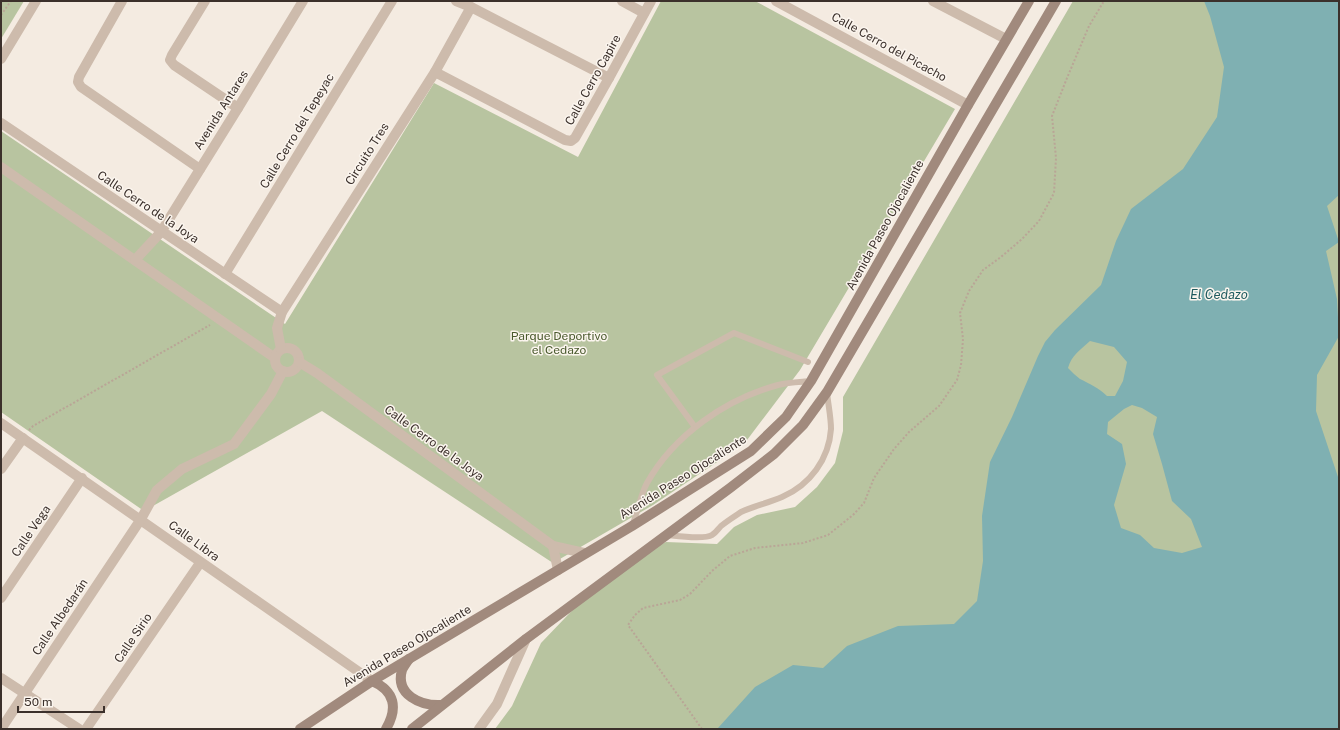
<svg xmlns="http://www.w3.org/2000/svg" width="1340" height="730" font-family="'Public Sans',sans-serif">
	<rect width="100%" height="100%" fill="#f4ebe1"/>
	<!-- green -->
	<g fill="#b8c4a0">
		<polygon points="1,1 24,1 1,39"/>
		<polygon points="661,1 755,1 955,109 800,370 744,444 653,505 553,563 322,411 144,511 1,412 1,131 285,324 434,83 578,157"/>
		<polygon points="1073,1 1339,1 1339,729 495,729 512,706 541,643 587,595 645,552 666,542 717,544 734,527 757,515 795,507 817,487 835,463 843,431 843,397"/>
	</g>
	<!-- water -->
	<path fill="#7fb0b2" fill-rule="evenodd" d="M1204,1h135v80l-1,25 1,4v85l-12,11 12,36 -13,9 11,48 2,37 -22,39 -1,36 23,69v249h-620l-1,-1 37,-41 38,-22 30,3 24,-22 51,-20 56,-2 23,-23 6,-40 -1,-45 8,-54 22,-45 26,-61 7,-14 10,-12 46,-45 15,-44 15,-32 52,-40 34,-52 7,-50 -14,-51zM1090,341l24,6 13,15 -4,19 -8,15h-8c-8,-8 -17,-12 -27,-17 -4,-3 -8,-7 -12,-11 3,-12 13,-19 22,-27zM1132,405l10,3 15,9 -4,17 9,30 10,37 19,18 11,28 -20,6 -28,-5 -14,-13 -19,-7 -7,-23 12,-41 -4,-20 -15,-10 1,-12 16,-13z"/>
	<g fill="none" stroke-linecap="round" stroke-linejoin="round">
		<!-- path -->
		<g stroke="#b9a596" stroke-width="2" stroke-dasharray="2 2" stroke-linecap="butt">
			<polyline points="1,15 11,1"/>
			<polyline points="29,430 33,426 210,325"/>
			<polyline points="702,729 628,625 635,615 643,608 680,600 690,594 712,571 730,556 755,548 803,543 828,535 853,515 864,503 874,478 894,449 909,432 939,406 957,380 961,365 963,339 960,313 969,291 983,270 1001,257 1022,239 1039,221 1054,193 1056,158 1052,116 1067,78 1089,26 1104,1"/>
		</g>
		<!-- service -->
		<g stroke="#cdbbac" stroke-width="6">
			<polyline points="695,427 657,375 734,333 808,362"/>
			<path d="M632,526c6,-14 8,-30 15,-43 27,-48 79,-84 131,-98 11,-3 23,-3 33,-4"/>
			<path d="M667,535c10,1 37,5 45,0 4,-2 6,-6 9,-9 6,-5 14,-10 20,-14 13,-6 27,-9 41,-15 28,-12 47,-38 49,-68 0,-12 -3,-25 -4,-37"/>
		</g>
		<!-- minor -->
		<g stroke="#cdbbac" stroke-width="10">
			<polyline points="122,1 79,77 78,82 81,87 200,169"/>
			<polyline points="205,1 172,55 170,60 174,65 238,108"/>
			<polyline points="456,1 471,7 609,78"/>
			<polyline points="622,1 644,13"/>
			<polyline points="776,1 968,105"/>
			<polyline points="933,1 1006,39"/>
			<polyline points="1,59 36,1"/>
			<polyline points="435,72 565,140 571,141 575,138 609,78 651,1"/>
			<polyline points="1,123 282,312"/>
			<polyline points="1,167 275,358"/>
			<polyline points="135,260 161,232 238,108 303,1"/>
			<polyline points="225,274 392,1"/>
			<circle cx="287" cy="360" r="12"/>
			<polyline points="281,349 277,328 282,312 435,72 471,7"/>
			<polyline points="299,362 317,373 553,546 584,553"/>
			<polyline points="1,423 372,681"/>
			<polyline points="1,469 23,438"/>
			<polyline points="553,546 558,570"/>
			<polyline points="1,598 82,478"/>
			<polyline points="1,729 141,519 157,490 182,469 234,444 271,394 283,371"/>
			<polyline points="86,729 200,563"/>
			<polyline points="479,729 497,704 526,639"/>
		</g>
		<!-- tertiary -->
		<polyline stroke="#cdbbac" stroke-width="10" points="1,678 79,729"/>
		<!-- secondary -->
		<g stroke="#a18a7d" stroke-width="10">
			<path d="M409,659c-2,3 -5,7 -7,11 -7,25 19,36 39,35"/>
			<path d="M372,681c23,10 26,27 14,48"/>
			<polyline points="300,729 372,681 632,526 751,451 786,417 811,381 968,105 1029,1"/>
			<polyline points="412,729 526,639 730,488 774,454 803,425 827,392 1056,1"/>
		</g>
	</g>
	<g text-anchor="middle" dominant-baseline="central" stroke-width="3" stroke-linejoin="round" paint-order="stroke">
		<!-- street labels -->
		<g font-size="12" fill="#3b302b" stroke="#fbf5ee">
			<text transform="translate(889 47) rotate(29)">Calle Cerro del Picacho</text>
			<text transform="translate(593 80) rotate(-61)">Calle Cerro Capire</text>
			<text transform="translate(221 110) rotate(-58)">Avenida Antares</text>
			<text transform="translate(297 131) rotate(-59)">Calle Cerro del Tepeyac</text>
			<text transform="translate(367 154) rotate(-58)">Circuito Tres</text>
			<text transform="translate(148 207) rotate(34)">Calle Cerro de la Joya</text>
			<text transform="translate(885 225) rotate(-61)">Avenida Paseo Ojocaliente</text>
			<text transform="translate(434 443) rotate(36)">Calle Cerro de la Joya</text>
			<text transform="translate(683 477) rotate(-32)">Avenida Paseo Ojocaliente</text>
			<text transform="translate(31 531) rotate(-56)">Calle Vega</text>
			<text transform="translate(194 541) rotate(36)">Calle Libra</text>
			<text transform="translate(60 617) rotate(-56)">Calle Albedarán</text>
			<text transform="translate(133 638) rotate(-56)">Calle Sirio</text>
			<text transform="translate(407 646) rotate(-31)">Avenida Paseo Ojocaliente</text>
		</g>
		<!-- park labels -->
		<g font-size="12" fill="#4a5a2e" stroke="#fbf5ee">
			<text x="559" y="336">Parque Deportivo<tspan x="559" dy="14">el Cedazo</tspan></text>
		</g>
		<!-- water labels -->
		<g font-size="13" font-style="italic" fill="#1f5a5e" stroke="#fbf5ee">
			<text x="1219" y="294">El Cedazo</text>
		</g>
	</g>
	<!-- border -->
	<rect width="1340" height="730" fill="none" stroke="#3b302b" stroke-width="4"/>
	<!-- scale -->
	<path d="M18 706v6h86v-6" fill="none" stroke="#3b302b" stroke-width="2"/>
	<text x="24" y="706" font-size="12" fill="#3b302b" stroke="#fbf5ee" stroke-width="3" paint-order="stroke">50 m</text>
</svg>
